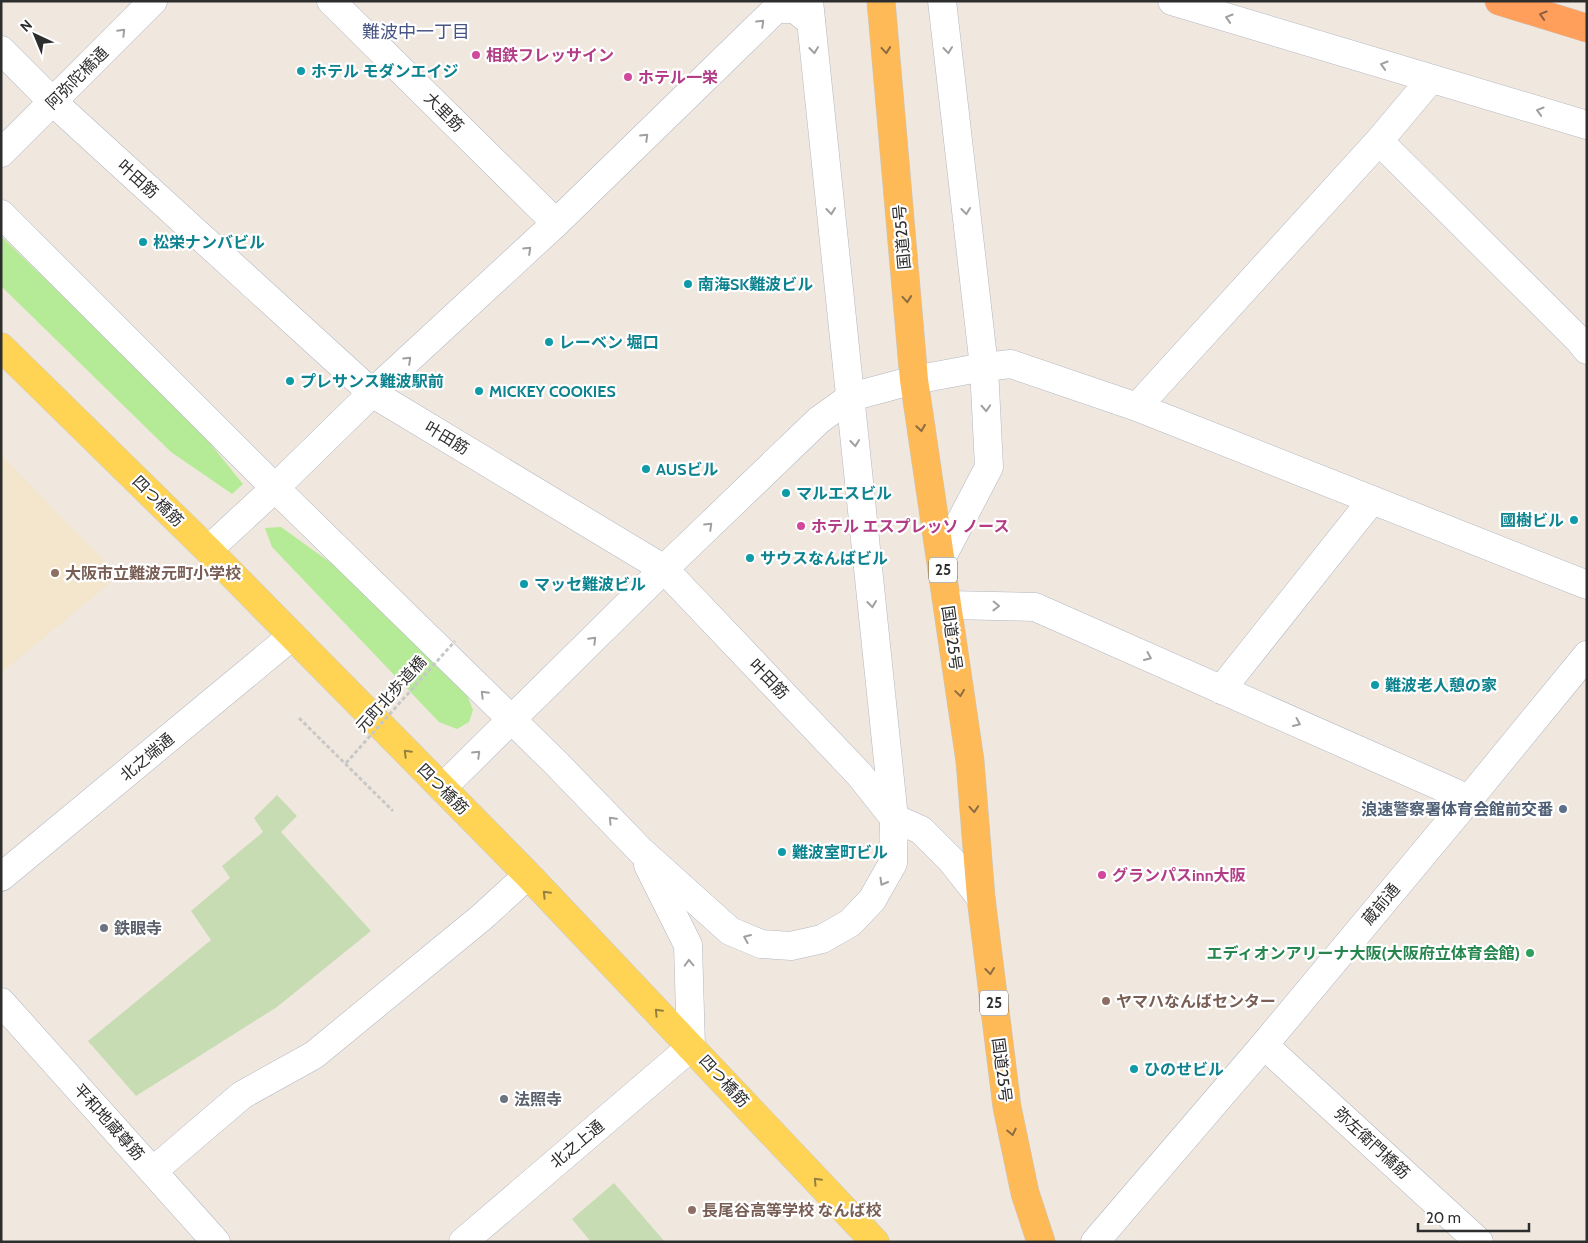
<svg xmlns="http://www.w3.org/2000/svg" width="1588" height="1243" font-family="Cabin,'Noto Sans JP',sans-serif">
	<rect width="100%" height="100%" fill="#f0e8df"/>
	<!-- education -->
	<polygon fill="#f3e6cd" points="1,455 107,563 109,584 1,673"/>
	<!-- green -->
	<g fill="#b5eb96">
		<polygon points="1,236 196,426 243,484 232,494 171,452 1,286"/>
		<polygon points="281,527 345,573 467,695 473,710 469,722 457,729 439,722 272,547 265,528"/>
	</g>
	<!-- cemetery -->
	<g fill="#c8dcb4">
		<polygon points="277,795 297,816 281,832 371,931 277,1007 136,1096 88,1041 211,940 191,911 230,878 222,866 263,832 254,818"/>
		<polygon points="614,1183 665,1242 591,1242 572,1219"/>
	</g>
	<g fill="none" stroke-linecap="round" stroke-linejoin="round">
		<!-- minor casing -->
		<g stroke="#b3b6c2" stroke-width="29">
			<g id="minor">
				<polyline points="331,1 556,223"/>
				<polyline points="1172,1 1587,125"/>
				<polyline points="1,50 53,102 372,393 664,569 859,774 894,818 921,830 951,860 981,898"/>
				<polyline points="1379,141 1579,340 1587,350"/>
				<polyline points="1,153 153,1"/>
				<polyline points="1,214 275,488 556,763 641,851 730,931 761,944 791,946 822,939 850,923 872,900 893,863 894,818 809,1"/>
				<polyline points="1137,407 1379,141 1431,79"/>
				<polyline points="208,550 275,488 372,393 556,223 776,9 795,9 811,22"/>
				<polyline points="941,559 989,467 984,367 942,1"/>
				<polyline points="948,605 1035,607 1469,799"/>
				<polyline points="1221,690 1372,500"/>
				<polyline points="442,788 664,569 819,420 851,397"/>
				<polyline points="648,865 688,945 691,1047"/>
				<polyline points="153,1171 242,1095 314,1055 482,917 528,875"/>
			</g>
		</g>
		<!-- tertiary casing -->
		<g stroke="#b3b6c2" stroke-width="29">
			<g id="tertiary">
				<polyline points="851,397 914,380 984,367 1011,364 1137,407 1587,585"/>
				<polyline points="1,877 292,636"/>
				<polyline points="1,1002 216,1242"/>
				<polyline points="1264,1045 1479,1242"/>
				<polyline points="463,1242 691,1047"/>
				<polyline points="1095,1242 1264,1045 1469,799 1587,655"/>
			</g>
		</g>
		<!-- primary casing -->
		<g stroke="#c8c8c8" stroke-width="29">
			<polyline id="primary" points="1,347 208,550 528,875 875,1242"/>
		</g>
		<!-- trunk casing -->
		<g stroke="#c8c8c8" stroke-width="29">
			<polyline id="trunk" points="881,1 914,380 970,761 981,898 1007,1107 1025,1193 1041,1242"/>
		</g>
		<!-- motorway casing -->
		<g stroke="#c8c8c8" stroke-width="29">
			<polyline id="motorway" points="1499,1 1587,28"/>
		</g>
		<!-- path -->
		<polyline stroke="#c8c8c8" stroke-width="3" stroke-dasharray="4 2.5" stroke-linecap="butt" points="299,718 393,811"/>
		<!-- minor -->
		<use href="#minor" stroke="#fff" stroke-width="28"/>
		<!-- tertiary -->
		<use href="#tertiary" stroke="#fff" stroke-width="28"/>
		<!-- primary -->
		<use href="#primary" stroke="#ffd455" stroke-width="28"/>
		<!-- trunk -->
		<use href="#trunk" stroke="#ffba58" stroke-width="28"/>
		<!-- motorway -->
		<use href="#motorway" stroke="#ff9f5b" stroke-width="28"/>
		<!-- path-bridge -->
		<polyline stroke="#c8c8c8" stroke-width="3" stroke-dasharray="4 2.5" stroke-linecap="butt" points="346,763 455,641"/>
	</g>
	<!-- one-way arrows -->
	<defs><path id="oneway-chevron" d="M-2-3.5L2.5 0L-2 3.5" fill="none" stroke-width="1.6" stroke-linecap="round" stroke-linejoin="round" transform="scale(1.25)"/></defs>
	<use stroke="#8c6042" href="#oneway-chevron" transform="translate(1543 15) rotate(-163)"/>
	<g stroke="#a0a0a0">
		<use href="#oneway-chevron" transform="translate(1229 18) rotate(-163)"/>
		<use href="#oneway-chevron" transform="translate(761 23) rotate(-44)"/>
		<use href="#oneway-chevron" transform="translate(122 32) rotate(-45)"/>
		<use href="#oneway-chevron" transform="translate(814 50) rotate(84)"/>
		<use href="#oneway-chevron" transform="translate(948 50) rotate(84)"/>
		<use href="#oneway-chevron" transform="translate(1384 65) rotate(-163)"/>
		<use href="#oneway-chevron" transform="translate(1540 111) rotate(-164)"/>
		<use href="#oneway-chevron" transform="translate(645 137) rotate(-44)"/>
		<use href="#oneway-chevron" transform="translate(831 211) rotate(84)"/>
		<use href="#oneway-chevron" transform="translate(966 211) rotate(84)"/>
		<use href="#oneway-chevron" transform="translate(528 250) rotate(-43)"/>
		<use href="#oneway-chevron" transform="translate(408 360) rotate(-43)"/>
		<use href="#oneway-chevron" transform="translate(986 408) rotate(87)"/>
		<use href="#oneway-chevron" transform="translate(855 443) rotate(84)"/>
		<use href="#oneway-chevron" transform="translate(709 526) rotate(-44)"/>
		<use href="#oneway-chevron" transform="translate(872 604) rotate(84)"/>
		<use href="#oneway-chevron" transform="translate(996 606) rotate(1)"/>
		<use href="#oneway-chevron" transform="translate(593 640) rotate(-45)"/>
		<use href="#oneway-chevron" transform="translate(1148 657) rotate(24)"/>
		<use href="#oneway-chevron" transform="translate(484 694) rotate(-135)"/>
		<use href="#oneway-chevron" transform="translate(1297 723) rotate(24)"/>
		<use href="#oneway-chevron" transform="translate(477 754) rotate(-44)"/>
		<use href="#oneway-chevron" transform="translate(612 820) rotate(-134)"/>
		<use href="#oneway-chevron" transform="translate(883 882) rotate(120)"/>
		<use href="#oneway-chevron" transform="translate(747 938) rotate(-157)"/>
		<use href="#oneway-chevron" transform="translate(689 963) rotate(-92)"/>
	</g>
	<g stroke="#8c6c40">
		<use href="#oneway-chevron" transform="translate(886 50) rotate(85)"/>
		<use href="#oneway-chevron" transform="translate(907 299) rotate(85)"/>
		<use href="#oneway-chevron" transform="translate(921 428) rotate(81)"/>
		<use href="#oneway-chevron" transform="translate(960 693) rotate(82)"/>
		<use href="#oneway-chevron" transform="translate(974 809) rotate(86)"/>
		<use href="#oneway-chevron" transform="translate(990 971) rotate(83)"/>
		<use href="#oneway-chevron" transform="translate(1012 1132) rotate(78)"/>
	</g>
	<g stroke="#968041">
		<use href="#oneway-chevron" transform="translate(407 753) rotate(-135)"/>
		<use href="#oneway-chevron" transform="translate(546 894) rotate(-134)"/>
		<use href="#oneway-chevron" transform="translate(658 1012) rotate(-134)"/>
		<use href="#oneway-chevron" transform="translate(817 1181) rotate(-133)"/>
	</g>
	<!-- markers -->
	<g fill="#d1479c" stroke="#fff" stroke-width="2">
		<circle cx="476" cy="55" r="5"/>
		<circle cx="628" cy="77" r="5"/>
		<circle cx="801" cy="526" r="5"/>
		<circle cx="1102" cy="875" r="5"/>
	</g>
	<g fill="#0f9aa8" stroke="#fff" stroke-width="2">
		<circle cx="301" cy="71" r="5"/>
		<circle cx="143" cy="242" r="5"/>
		<circle cx="688" cy="284" r="5"/>
		<circle cx="549" cy="342" r="5"/>
		<circle cx="290" cy="381" r="5"/>
		<circle cx="479" cy="391" r="5"/>
		<circle cx="646" cy="469" r="5"/>
		<circle cx="786" cy="493" r="5"/>
		<circle cx="1574" cy="520" r="5"/>
		<circle cx="750" cy="558" r="5"/>
		<circle cx="524" cy="584" r="5"/>
		<circle cx="1375" cy="685" r="5"/>
		<circle cx="782" cy="852" r="5"/>
		<circle cx="1134" cy="1069" r="5"/>
	</g>
	<g fill="#8d6e63" stroke="#fff" stroke-width="2">
		<circle cx="55" cy="573" r="5"/>
		<circle cx="1106" cy="1001" r="5"/>
		<circle cx="692" cy="1210" r="5"/>
	</g>
	<circle fill="#5c6f8a" stroke="#fff" stroke-width="2" cx="1563" cy="809" r="5"/>
	<g fill="#6b7280" stroke="#fff" stroke-width="2">
		<circle cx="104" cy="928" r="5"/>
		<circle cx="504" cy="1099" r="5"/>
	</g>
	<circle fill="#2e9e5b" stroke="#fff" stroke-width="2" cx="1530" cy="953" r="5"/>
	<g text-anchor="middle" dominant-baseline="central" stroke-width="4.5" stroke-linejoin="round" paint-order="stroke">
		<!-- shield labels -->
		<g fill="#fff" stroke="#6c6c6c" stroke-width="1">
			<rect x="929" y="557.5" width="28" height="25" rx="4"/>
			<rect x="980" y="990.5" width="28" height="25" rx="4"/>
		</g>
		<g font-size="15" font-weight="bold" fill="#2d2d2d">
			<text x="943" y="570">25</text>
			<text x="994" y="1003">25</text>
		</g>
		<!-- hotel labels -->
		<g font-size="16" font-weight="bold" fill="#b23c85" stroke="#fff" text-anchor="start">
			<text x="486" y="55">相鉄フレッサイン</text>
			<text x="638" y="77">ホテル一栄</text>
			<text x="811" y="526">ホテル エスプレッソ ノース</text>
			<text x="1112" y="875">グランパスinn大阪</text>
		</g>
		<!-- culture labels -->
		<g font-size="16" font-weight="bold" fill="#0d838f" stroke="#fff" text-anchor="start">
			<text x="311" y="71">ホテル モダンエイジ</text>
			<text x="153" y="242">松栄ナンバビル</text>
			<text x="698" y="284">南海SK難波ビル</text>
			<text x="559" y="342">レーベン 堀口</text>
			<text x="300" y="381">プレサンス難波駅前</text>
			<text x="489" y="391">MICKEY COOKIES</text>
			<text x="656" y="469">AUSビル</text>
			<text x="796" y="493">マルエスビル</text>
			<text x="1564" y="520" text-anchor="end">國樹ビル</text>
			<text x="760" y="558">サウスなんばビル</text>
			<text x="534" y="584">マッセ難波ビル</text>
			<text x="1385" y="685">難波老人憩の家</text>
			<text x="792" y="852">難波室町ビル</text>
			<text x="1144" y="1069">ひのせビル</text>
		</g>
		<!-- street labels -->
		<g font-size="16" fill="#2d2d2d" stroke="#fff">
			<text transform="translate(77 78) rotate(-45)">阿弥陀橋通</text>
			<text transform="translate(444 112) rotate(45)">大里筋</text>
			<text transform="translate(138 179) rotate(42)">叶田筋</text>
			<text transform="translate(902 237) rotate(-95)">国道25号</text>
			<text transform="translate(447 438) rotate(31)">叶田筋</text>
			<text transform="translate(158 501) rotate(45)">四つ橋筋</text>
			<text transform="translate(952 638) rotate(82)">国道25号</text>
			<text transform="translate(769 679) rotate(46)">叶田筋</text>
			<text transform="translate(391 694) rotate(-48)">元町北歩道橋</text>
			<text transform="translate(147 757) rotate(-40)">北之端通</text>
			<text transform="translate(443 789) rotate(45)">四つ橋筋</text>
			<text transform="translate(1381 904) rotate(-50)">蔵前通</text>
			<text transform="translate(1002 1070) rotate(83)">国道25号</text>
			<text transform="translate(724 1081) rotate(47)">四つ橋筋</text>
			<text transform="translate(109 1122) rotate(48)">平和地蔵尊筋</text>
			<text transform="translate(1372 1143) rotate(43)">弥左衛門橋筋</text>
			<text transform="translate(577 1144) rotate(-40)">北之上通</text>
		</g>
		<!-- education labels -->
		<g font-size="16" font-weight="bold" fill="#785e54" stroke="#fff" text-anchor="start">
			<text x="65" y="573">大阪市立難波元町小学校</text>
			<text x="1116" y="1001">ヤマハなんばセンター</text>
			<text x="702" y="1210">長尾谷高等学校 なんば校</text>
		</g>
		<!-- service labels -->
		<g font-size="16" font-weight="bold" fill="#4e5e75" stroke="#fff" text-anchor="end">
			<text x="1553" y="809">浪速警察署体育会館前交番</text>
		</g>
		<!-- worship labels -->
		<g font-size="16" font-weight="bold" fill="#5b616d" stroke="#fff" text-anchor="start">
			<text x="114" y="928">鉄眼寺</text>
			<text x="514" y="1099">法照寺</text>
		</g>
		<!-- leisure labels -->
		<g font-size="16" font-weight="bold" fill="#27864d" stroke="#fff" text-anchor="end">
			<text x="1520" y="953">エディオンアリーナ大阪(大阪府立体育会館)</text>
		</g>
		<!-- neighbourhood labels -->
		<g font-size="18" fill="#485484" stroke="#fff">
			<text x="416" y="32">難波中一丁目</text>
		</g>
	</g>
	<!-- border -->
	<rect width="1588" height="1243" fill="none" stroke="#2d2d2d" stroke-width="5"/>
	<!-- north arrow -->
	<g transform="translate(35 35) rotate(316)" stroke="#ffffff" stroke-width="4" paint-order="stroke">
	<path d="M0-4L9 19L0 12L-9 19Z" fill="#2d2d2d"/>
	<text y="-8" font-size="14" font-weight="bold" text-anchor="middle" fill="#2d2d2d">N</text>
	</g>
	<!-- scale -->
	<path d="M1418 1223v8h111v-8" fill="none" stroke="#2d2d2d" stroke-width="2.5"/>
	<text x="1426" y="1223" font-size="15" fill="#2d2d2d" stroke="#ffffff" stroke-width="4" paint-order="stroke">20 m</text>
</svg>
